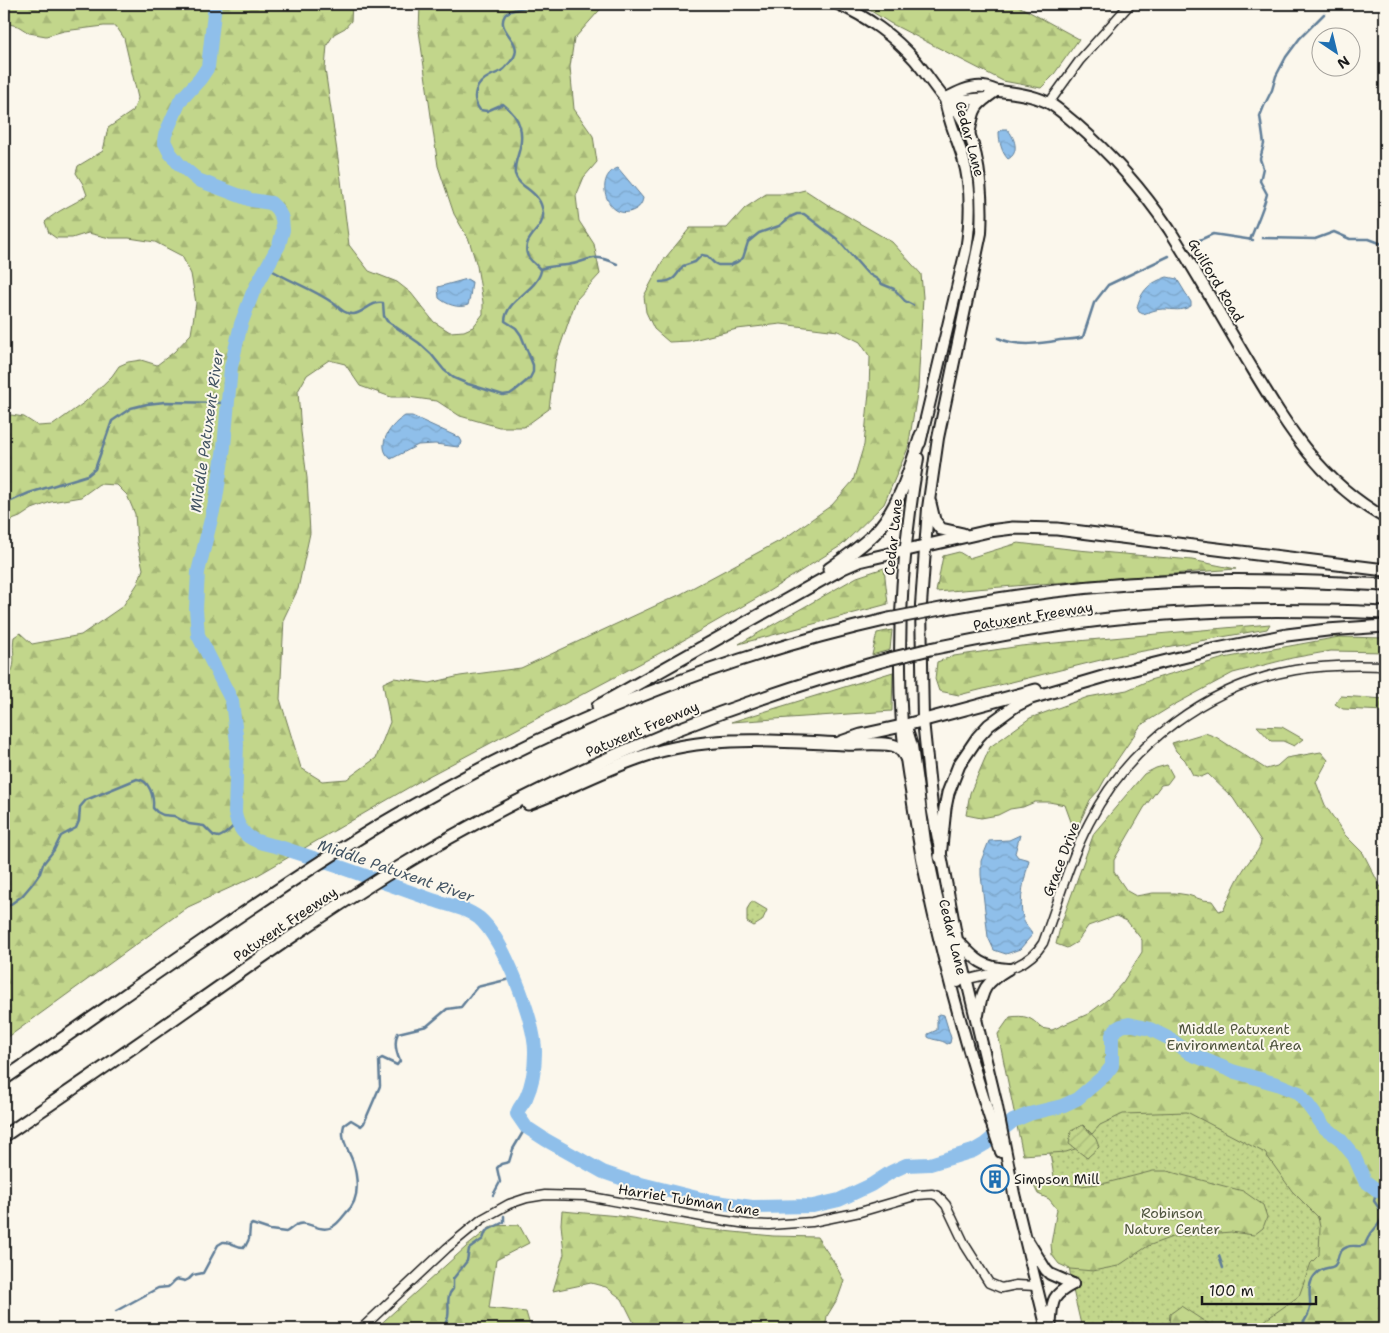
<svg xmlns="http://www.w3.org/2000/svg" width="1389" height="1333" font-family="'Shantell Sans',sans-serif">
	<defs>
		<pattern id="grass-dots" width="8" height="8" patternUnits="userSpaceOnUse" patternTransform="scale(1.25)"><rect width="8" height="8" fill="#c2d68b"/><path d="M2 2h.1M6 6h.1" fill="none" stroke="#a6b777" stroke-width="1.8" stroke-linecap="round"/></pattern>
		<pattern id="forest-firs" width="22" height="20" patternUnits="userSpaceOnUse" patternTransform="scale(1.25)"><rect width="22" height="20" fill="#c2d68b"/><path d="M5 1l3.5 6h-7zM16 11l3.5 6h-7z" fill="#a6b777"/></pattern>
		<pattern id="garden-furrows" width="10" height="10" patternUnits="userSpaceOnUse" patternTransform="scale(1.25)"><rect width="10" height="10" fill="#c2d68b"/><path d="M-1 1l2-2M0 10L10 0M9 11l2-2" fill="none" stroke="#a6b777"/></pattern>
		<pattern id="water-waves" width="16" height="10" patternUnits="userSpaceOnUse" patternTransform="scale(1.25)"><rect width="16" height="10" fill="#8fbfea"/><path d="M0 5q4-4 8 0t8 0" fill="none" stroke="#7ba4c8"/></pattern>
	</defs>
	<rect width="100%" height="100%" fill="#fbf7ec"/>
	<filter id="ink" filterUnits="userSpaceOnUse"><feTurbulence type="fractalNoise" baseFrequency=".02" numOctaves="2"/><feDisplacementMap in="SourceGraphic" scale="10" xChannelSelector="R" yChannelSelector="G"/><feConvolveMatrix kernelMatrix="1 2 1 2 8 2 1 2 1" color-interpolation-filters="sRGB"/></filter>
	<g filter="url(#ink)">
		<!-- grass -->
		<g fill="url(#grass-dots)" stroke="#6f7954">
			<polygon points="752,901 767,910 762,921 754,926 747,922 747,909"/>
			<polygon points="1135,912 1385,1329 1082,1329 1073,1290 1044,1117 1161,995"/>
		</g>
		<!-- forest -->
		<g fill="url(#forest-firs)" stroke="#6f7954">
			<path d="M4,4h348l-1,17 -6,7 -11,6 -7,11 -2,24 15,103 9,73 20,26 28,11 14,11 23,29 16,10 14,-1 9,-4 10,-13v-12l-6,-36 -8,-26 -15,-26 -16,-48 -19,-135 1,-27h185l-31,35 -4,28 4,42 19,27 4,26 -13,15 -8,19 3,25 15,23 6,30 -24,26 -21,61 -6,48 -25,18h-25l-39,-11 -23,-15 -29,-4h-17l-31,-11 -15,-22 -16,-4 -22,15 -9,16 3,41 6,46 3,55 -12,56 -14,29 -4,81 21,69 21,13 25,-2 29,-21 14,-36 -7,-39 11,-5 36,5 30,-7 61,-8 160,-74 104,-56 47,-33 21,-24 11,-36 5,-53 1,-35 -10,-15 -22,-11 -57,-7 -44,5 -48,12 -20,1 -15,-13 -8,-17 -2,-16 18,-34 28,-34h37l18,-20 21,-14h23l16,-4 23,15 64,37 29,32 2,23 -5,91 -10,60 -24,56 -42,41 -73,46 -94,54 -250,133 -167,97 -70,32 -184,133v-360c16,-12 7,-26 10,-43l6,-4 12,11 49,-9 42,-29 15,-23 5,-14 -6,-27 -2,-28 -8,-19 -10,-10 -18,-1 -18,13 -30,5 -19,7 -12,8 -16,6v-103l7,-5 13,2 14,9 15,-1 32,-23 27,-26 7,-10 9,-4 13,-2 16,5 17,-13 17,-18 5,-31 -5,-29 -9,-18 -27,-14 -26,-4h-19l-22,-5 -16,5h-16l-7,-5 -4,-11c12,-12 29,-17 42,-27l-4,-11 -7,-11 2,-7 25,-15 5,-23 25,-17 5,-13 -14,-60 -8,-12h-12l-40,5 -18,5 -17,-3 -11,-7 -14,-3z"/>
			<polygon points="860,4 1015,4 1079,39 1052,77 1041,88 1003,81 890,23"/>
			<polygon points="1018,543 1078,550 1192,560 1236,569 936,592 943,556 959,552 969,558"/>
			<polygon points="884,568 888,604 739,644 857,577"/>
			<polygon points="1270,624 1267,629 1121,655 959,695 939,691 935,679 937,662 954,656 1021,646"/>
			<polygon points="892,630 890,650 872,655 877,633"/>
			<polygon points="1339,637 1385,638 1385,652 1331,651 1292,658 1233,673 1172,706 1141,725 1109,772 1099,790 1090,800 1079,824 1073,827 1065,805 1049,802 1035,802 1023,807 1010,809 998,815 981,818 966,815 970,793 990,747 1030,718 1088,697 1127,690 1150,680 1224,658"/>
			<polygon points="893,672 892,711 731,722"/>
			<polygon points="1341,696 1385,699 1385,711 1343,709 1335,704"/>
			<polygon points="1257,726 1282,727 1303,739 1294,746 1283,741 1271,741"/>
			<path d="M1205,733l11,4 50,32 11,-3 9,-8 35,-6 7,8 -12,22 9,23 20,30 18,18 17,33 5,4v439h-132l46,-33 12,-33 8,-8 1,-28 -2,-10 -26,-26 -27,-38 -78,-41 -64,2 -23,11 -8,9 -9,-9 -13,19 5,5 -9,3 -43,3 -25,-121 12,-17c14,-2 22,0 31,11l11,2 36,-16 19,-14 16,-18 19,-30v-12l-15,-19 -11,-5 -28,10 -11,16 -10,6 -11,-4 5,-20 33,-91 50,-59 12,-6 11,-3 6,11 -6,8 -6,1 -17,23 -30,52v12l13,19 9,5 17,-3h22l13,2 15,5 9,1 7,10 5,-2c8,-18 15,-35 27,-50 5,-6 9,-10 10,-18l-28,-43 -25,-24 -7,3 -8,-2 -8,-15 -9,-9 -4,-8z"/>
			<polygon points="1153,1171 1167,1171 1243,1191 1263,1205 1267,1217 1263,1228 1254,1235 1231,1232 1172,1237 1148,1246 1118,1266 1093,1271 1070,1269 1059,1264 1052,1255 1051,1244 1057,1209 1049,1199 1038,1194 1032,1182 1081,1186 1106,1183"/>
			<polygon points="562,1211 619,1216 703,1229 773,1236 817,1237 834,1262 844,1281 838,1298 827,1316 825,1329 631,1329 634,1323 622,1299 606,1287 591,1283 553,1291 564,1254 561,1224"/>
			<polygon points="519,1225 529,1243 496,1260 489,1308 526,1312 531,1329 375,1329 466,1247 492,1226"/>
			<polygon points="1181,1306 1210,1325 1232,1329 1177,1329 1169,1325 1170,1314"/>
		</g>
		<!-- garden -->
		<polygon fill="url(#garden-furrows)" stroke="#6f7954" points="1083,1125 1096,1139 1099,1147 1087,1158 1069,1144 1071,1131"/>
		<!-- water -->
		<g fill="url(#water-waves)" stroke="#617e98">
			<path d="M1002,129h5c8,8 13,24 1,30 -6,-6 -9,-17 -9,-27z"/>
			<path d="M618,168l25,30c-1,6 -4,10 -9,12 -26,14 -42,-34 -16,-42z"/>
			<path d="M1167,277l10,2 14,23v4c-10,6 -17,3 -28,3 -7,0 -13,3 -20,5l-4,-2 -2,-5c5,-17 12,-24 30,-30z"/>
			<path d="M467,279l5,3 -2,15 -2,8c-10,4 -22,-1 -29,-7l-1,-11z"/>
			<path d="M405,416h7l48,22 2,4 -1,3 -3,2 -23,-3 -17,1 -27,14c-17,-13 0,-35 14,-43z"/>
			<path d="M1020,835l-5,18 3,4 11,3c-4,17 -11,40 -6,58 1,7 8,10 9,17l-12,14 -14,5 -12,-4 -6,-13 -7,-62v-14l8,-20 20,-1z"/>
			<path d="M940,1014l4,1 7,23 -1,5 -3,1c-6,-5 -13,-3 -19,-7v-3l9,-4v-14z"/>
		</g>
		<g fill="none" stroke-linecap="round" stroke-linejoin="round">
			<!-- stream -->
			<g stroke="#617e98" stroke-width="2.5">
				<polyline points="1262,238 1315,239 1334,232 1350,239 1369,239 1385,245"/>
				<path d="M1250,240c6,-16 13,-30 17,-46l-7,-13 3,-13 -3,-9 4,-15 -4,-28 4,-10 8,-16 4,-14 10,-19 14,-19 24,-24"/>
				<polyline points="1193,243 1213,234 1253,240"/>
				<path d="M268,268c22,14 44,20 65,35 6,5 13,12 21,11 11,-2 17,-13 29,-11l1,13 3,5 32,22 12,11 13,16 10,8 14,6 35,11 7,-1 7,-5 13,-11 3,-6v-7l-12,-30 -5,-7 -11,-7c1,-22 31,-29 36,-50 -3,-6 -12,-10 -14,-17 -5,-17 18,-25 16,-41 -2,-23 -24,-24 -28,-39 -1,-7 1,-13 3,-19 7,-22 3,-37 -15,-51l-16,7 -7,-1c-10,-13 -4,-27 10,-34 5,-3 10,-3 14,-7 3,-3 8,-9 10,-12 9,-17 -19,-26 -9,-42 6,-8 20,-5 27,-11"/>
				<path d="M540,269c10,-3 18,-3 27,-4 24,-3 22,-14 50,-1"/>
				<path d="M660,282c16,-1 15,-6 23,-16l12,-4 7,-7 5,1 7,7 4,2h12l7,-3 6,-4 5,-16 6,-5 5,-4 20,-7 11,-9 7,-3h7l33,25 30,34 10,6 5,5 12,5 11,12 8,4"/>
				<path d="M998,338c20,9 41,6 62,2 8,-1 15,0 23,-3l11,-34 14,-18 61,-29"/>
				<polyline points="4,504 29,493 88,475 95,469 112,421 131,408 147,404 165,402 228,403"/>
				<path d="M4,909l18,-13 11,-13 7,-10 3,-9 11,-14 7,-14 15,-8 3,-7 1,-14 6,-7 51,-21c13,1 17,18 16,29l4,4 6,3 11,1 15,8 15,2 10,10 5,1 6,-3 12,-11"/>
				<polyline points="493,1195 500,1182 497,1168 501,1164 509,1162 513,1149 526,1127"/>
				<polyline points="1219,1256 1223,1268"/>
				<path d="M116,1311l42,-23 10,-1c8,-6 5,-10 17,-6l4,-2 4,-4 10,-2 15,-28 5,-3c8,-1 13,6 22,5l4,-8 1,-13 2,-2 18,6 16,2c4,-2 8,-7 13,-8 11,-3 21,9 33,3 6,-3 10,-9 14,-14 14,-13 12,-34 7,-51 -5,-14 -13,-22 -9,-37l7,-5 10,6 3,-3 16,-37 -1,-26 3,-2 15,7 3,-4c-4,-9 -6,-20 -2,-28l29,-7 20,-17 14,-2 16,-20 37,-9"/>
				<path d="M443,1329c1,-4 4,-8 5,-12 2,-10 -3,-20 5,-28v-10l14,-18 2,-12 14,-10 3,-8 18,-9v-6"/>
				<path d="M1299,1329c4,-6 10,-13 11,-21 1,-12 -4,-22 5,-33 8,-10 16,-5 20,-10 5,-6 0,-13 12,-18 6,-3 12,1 18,-2 4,-15 17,-19 18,-31l-9,-13 3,-11"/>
			</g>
			<!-- river -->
			<path stroke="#8fbfea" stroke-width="14" d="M215,4l-7,63 -8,12 -20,22 -15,34 -1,6 6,12 9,11 19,16 53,20 20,3 6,6 5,9 1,12 -4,15 -26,47 -12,32 -10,43 -7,80 -8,52 -18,73 -2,37 2,26 34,66 5,42 -2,70c2,13 9,23 22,28 7,3 15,4 22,6 14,4 27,9 40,13 37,12 74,26 111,39 17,6 35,8 49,19 24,20 57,104 56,135 0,15 -3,32 -9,45 -3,6 -8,10 -9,16l9,13 20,13 57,32 26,9 80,20 43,6 61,-1 26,-6 32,-15 20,-13 15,-7 24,-1 43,-13 12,-7 28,-23 16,-7 33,-8 15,-7 28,-24 7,-9v-31l4,-6 5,-3 8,-2 21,5 20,10 21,15 41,17 45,13 22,9 26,35 14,10 15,18 11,25 12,9 8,-2"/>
			<!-- minor casing -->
			<g stroke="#1c1c1c" stroke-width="11">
				<g id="minor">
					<polyline points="1049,103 1080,60 1130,4"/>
					<path d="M961,981c31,-9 64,-9 82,-38 15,-40 26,-82 46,-120 39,-78 120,-138 206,-153 30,-5 60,-5 90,-4"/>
					<polyline points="361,1329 447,1248 482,1219 509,1204 527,1198 545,1195 586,1196 708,1218 747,1224 769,1225 812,1222 860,1212 918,1195 932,1194 938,1196 946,1205 965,1245 989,1283 1001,1288 1016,1285 1036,1286"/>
				</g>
			</g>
			<!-- major casing -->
			<g stroke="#1c1c1c" stroke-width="14">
				<g id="major">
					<path d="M838,4c28,12 57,33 77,56 10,12 18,25 28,37 5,6 12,10 16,16 21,34 24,81 22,120l-43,205 -10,70 -7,97 2,115 9,87 25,133 39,162 18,92 33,135"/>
					<path d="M945,99c11,-6 26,-14 39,-12 5,0 10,4 15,4 17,2 33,4 48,11 10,5 19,14 28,21 36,31 67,66 94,106 28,44 53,89 80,134 38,63 69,117 136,155"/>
					<polyline points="946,99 965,100 986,98"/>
					<path d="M969,135c5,-27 4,-28 27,-44"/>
					<path d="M920,443l46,-193c5,-31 6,-62 -3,-92 -6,-20 -15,-38 -18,-59"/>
					<path d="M918,458c-15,88 -22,177 -16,267 2,24 6,48 10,72 17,121 50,239 89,355"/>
					<polyline points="907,730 912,746 925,841 936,894 958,982"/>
					<path d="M959,942c16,17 24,26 49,27"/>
					<path d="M978,1015c4,-26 7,-32 30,-46"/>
					<polyline points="1028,1241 1046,1270 1050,1274 1073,1284"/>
					<path d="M1050,1329c3,-25 -2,-32 23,-45"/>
				</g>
			</g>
			<!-- highway casing -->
			<g stroke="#1c1c1c" stroke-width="15">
				<g id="highway">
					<polyline points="930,503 934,520 941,529 963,534"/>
					<path d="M829,569c16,-11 32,-22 46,-36 25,-27 35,-64 46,-98"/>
					<path d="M930,611c77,-15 156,-26 234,-29 74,-3 148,-1 221,3"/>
					<path d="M930,649c78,-16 156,-30 236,-35 73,-5 146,-4 219,-1"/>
					<polyline points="598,706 843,568 859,561 989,531 1013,528 1057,529 1385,570"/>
					<polyline points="841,742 861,735 902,726 1036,690"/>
					<path d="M528,804c39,-14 76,-35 116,-48 65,-22 133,-15 200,-12 12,1 44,-3 53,3 4,2 7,7 9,11"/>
					<polyline points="940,857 945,808 948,793 959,765 978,737 989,725 1015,706 1031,698 1106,676 1207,651 1287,635 1327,630 1385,626"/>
					<path d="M4,1079c126,-86 250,-178 381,-257 157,-93 326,-163 504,-203"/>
					<path d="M4,1136c63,-43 126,-86 188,-130 64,-45 128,-90 194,-131 156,-96 327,-168 503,-216"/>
				</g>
			</g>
			<!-- minor -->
			<use href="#minor" stroke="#fbf7ec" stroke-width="8"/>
			<!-- major -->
			<use href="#major" stroke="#fbf7ec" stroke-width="10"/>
			<!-- highway -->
			<use href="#highway" stroke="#fbf7ec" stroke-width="11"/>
			<!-- highway-bridge casing -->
			<g stroke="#1c1c1c" stroke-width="15" stroke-linecap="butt">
				<g id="highway-bridge">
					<polyline points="889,619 930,611"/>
					<polyline points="889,659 930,649"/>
				</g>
			</g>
			<!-- highway-bridge -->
			<use href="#highway-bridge" stroke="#fbf7ec" stroke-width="11"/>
		</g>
	</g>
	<!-- icons -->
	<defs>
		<g id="building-ring" transform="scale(1.4375)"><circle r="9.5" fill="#fbf7ec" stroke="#1f6fb2" stroke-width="1.5"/><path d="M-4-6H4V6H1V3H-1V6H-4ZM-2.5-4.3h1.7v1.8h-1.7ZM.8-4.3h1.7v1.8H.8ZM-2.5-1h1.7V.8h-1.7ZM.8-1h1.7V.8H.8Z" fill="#1f6fb2"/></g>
	</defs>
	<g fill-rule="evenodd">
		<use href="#building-ring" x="995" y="1179"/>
	</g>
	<g text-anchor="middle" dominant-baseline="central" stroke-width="4" stroke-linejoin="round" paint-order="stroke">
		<!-- street labels -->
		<g font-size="14" fill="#1c1c1c" stroke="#fbf7ec">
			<text transform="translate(970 139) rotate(75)">Cedar Lane</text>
			<text transform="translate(1216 280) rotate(59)">Guilford Road</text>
			<text transform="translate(893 537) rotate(-84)">Cedar Lane</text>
			<text transform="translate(1033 616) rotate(-9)">Patuxent Freeway</text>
			<text transform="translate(642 729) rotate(-23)">Patuxent Freeway</text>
			<text transform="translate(1061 859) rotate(-69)">Grace Drive</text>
			<text transform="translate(285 924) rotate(-34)">Patuxent Freeway</text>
			<text transform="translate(953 937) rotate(76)">Cedar Lane</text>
			<text transform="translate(689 1200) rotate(9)">Harriet Tubman Lane</text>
		</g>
		<!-- park labels -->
		<g font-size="14" fill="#4e543d" stroke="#fbf7ec">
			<text x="1234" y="1029">Middle Patuxent<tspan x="1234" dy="16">Environmental Area</tspan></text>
			<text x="1172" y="1213">Robinson<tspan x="1172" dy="16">Nature Center</tspan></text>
		</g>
		<!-- poi labels -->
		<g font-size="14" fill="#1c1c1c" stroke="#fbf7ec" text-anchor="start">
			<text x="1014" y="1179">Simpson Mill</text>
		</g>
		<!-- water labels -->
		<g font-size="15" font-style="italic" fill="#445564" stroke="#fbf7ec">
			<text transform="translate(207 431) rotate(-82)">Middle Patuxent River</text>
			<text transform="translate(396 871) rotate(19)">Middle Patuxent River</text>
		</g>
	</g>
	<!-- margin -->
	<rect width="1389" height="1333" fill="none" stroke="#fbf7ec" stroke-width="20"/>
	<rect x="10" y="10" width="1369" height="1313" fill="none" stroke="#1c1c1c" stroke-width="2" filter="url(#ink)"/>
	<!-- north arrow -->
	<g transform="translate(1336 52) rotate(145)"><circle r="24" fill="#fbf7ec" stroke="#a29f99"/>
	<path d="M0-4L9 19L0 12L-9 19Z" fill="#1f6fb2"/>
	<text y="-8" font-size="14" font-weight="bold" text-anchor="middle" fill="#1c1c1c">N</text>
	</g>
	<!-- scale -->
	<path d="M1202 1296v8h114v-8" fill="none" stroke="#1c1c1c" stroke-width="2.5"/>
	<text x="1209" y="1296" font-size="15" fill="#1c1c1c" stroke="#fbf7ec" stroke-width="4" paint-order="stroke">100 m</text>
</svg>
